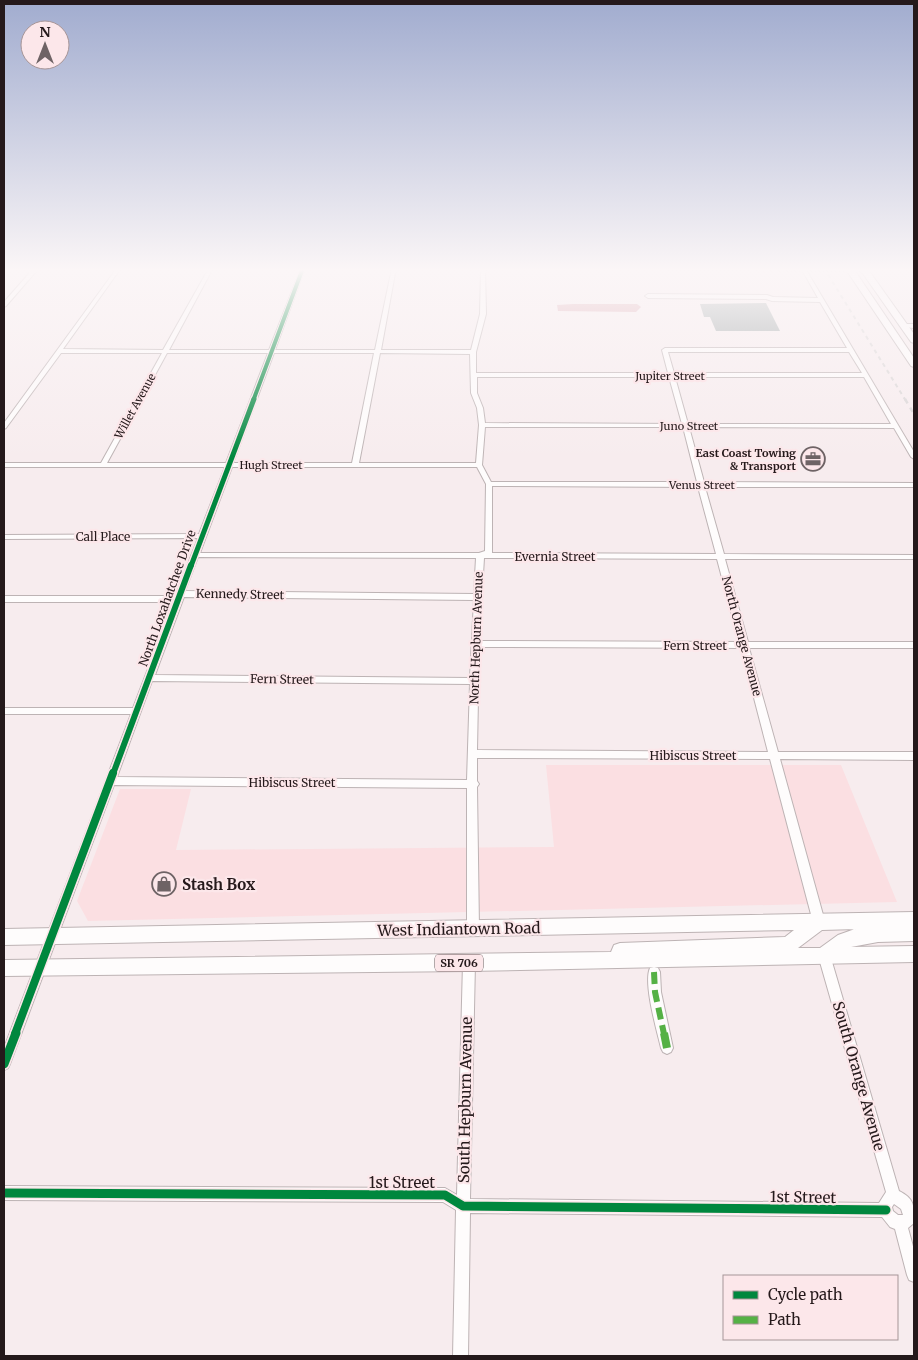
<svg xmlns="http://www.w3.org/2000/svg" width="918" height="1360" font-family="Merriweather,serif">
	<rect width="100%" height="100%" fill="#f7ecee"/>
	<!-- built -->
	<polygon fill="#fbdfe2" points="546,765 841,765 897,902 88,921 77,901 120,789 191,789 176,850 554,847"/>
	<!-- water -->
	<polygon fill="#d89fa9" points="573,304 637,304 641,307 636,312 558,311 557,305"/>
	<!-- building -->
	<polygon fill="#98a2a3" points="766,303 780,331 716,331 710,317 704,317 700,304"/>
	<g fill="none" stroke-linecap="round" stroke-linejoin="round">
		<!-- street casing -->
		<g stroke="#bdb3b4" stroke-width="2">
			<g id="street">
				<polygon points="34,268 39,268 6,306 4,307 4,302"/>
				<path d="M117,268h4l-58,81 100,1 46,-82h4l-44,82h100l32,-82h4l-30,82h100l17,-82h4l-15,82h90l9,-36 1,-46h4l1,46 -10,38v21h192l-6,-23 3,-2h182l-27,-46 -48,-1 -6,-2 -118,-1 -3,-2 3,-2 119,1 6,2 45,1 -17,-30h4l109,184v7l-3,-2 -17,-29 -205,-1 15,55 210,1v4h-209l19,67 190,1v4h-189l23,83h166v6h-165l29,104h136v8l-134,-1 45,163 -2,4 -4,1 -4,-1 -2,-4 -43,-163 -293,-1v23l2,3 -2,3 2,142 -2,4 -4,1 -4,-1 -2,-4v-141l-353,-3 -104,279 -2,4 -4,2v-22l127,-334h-127v-6h129l42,-110 -11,4h-160v-6h160l13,-4 21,-54 -194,1v-4l195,-1 26,-67h-221v-4h97l61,-110h-101l-55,75 -2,1v-6zM668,352h181l13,21h-188zM167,353h101l-42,110h-119zM274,353h100l-22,110h-119zM380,353l90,1 1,39 6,15 2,17 -3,38h-117zM477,377h192l13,47 -197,-1 -2,-15 -6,-15zM675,377h189l27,47h-203zM485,427h198l14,55h-206l-9,-17zM232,467h245l9,17 -1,67 -6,2h-279zM492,486l206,1 18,67 -224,-1zM198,557l278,1 -2,36 -289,-3zM484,558l233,1 22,83 -260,-1zM184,597l290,3 -4,78 -315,-3zM479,647l262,1 27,104 -291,-2zM152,681l318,3 -3,96 -350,-3z"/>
				<polygon points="905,324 914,324 914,328 903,327 902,326"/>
				<path d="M824,950l4,1 2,4 69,236c16,8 15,15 15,32l-6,5 6,22v32l-5,-2 -2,-5 -12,-46 -5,-2 -8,-10 -412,-4 -2,143h-15l3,-146 -13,-8 -439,-2v-14l441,2 12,7 6,-232 2,-4 4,-1 4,1 2,4 -5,236 409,4 7,-11 -68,-237 2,-4zM894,1204l7,5 2,6h-5l-5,-4 -1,-4z"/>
				<path d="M654,967l4,1 2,4 1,20 12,56 -2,4 -4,2 -4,-2 -2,-4c-4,-17 -18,-65 -11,-80z"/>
			</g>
		</g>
		<!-- secondary casing -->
		<g stroke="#bdb3b4" stroke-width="2">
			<polygon id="secondary" points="667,268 868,268 868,269 865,271 670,270"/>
		</g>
		<!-- primary casing -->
		<g stroke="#bdb3b4" stroke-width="2">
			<g id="primary">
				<polygon points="845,268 853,268 914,358 914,367 911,366"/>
				<polygon points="859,268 867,268 914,334 914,343 911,342"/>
				<path d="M914,912v29l-36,1 -27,5 63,-1v16l-445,9 -465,5v-16l607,-8 3,-7 6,-2 165,-6 9,-7 -790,15v-16zM855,929l-17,6 -18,13h-22l24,-18 35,-1z"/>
			</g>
		</g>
		<!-- street -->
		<use href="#street" fill="#fefcfc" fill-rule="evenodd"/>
		<!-- secondary -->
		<use href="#secondary" fill="#fefcfc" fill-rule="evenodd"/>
		<!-- primary -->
		<use href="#primary" fill="#fefcfc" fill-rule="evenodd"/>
		<!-- rail-far1 -->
		<polyline stroke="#d8d5d5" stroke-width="2" stroke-dasharray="4 4" stroke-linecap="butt" points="824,268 906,401"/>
		<!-- rail -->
		<polyline stroke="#d8d5d5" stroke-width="2.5" stroke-dasharray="5 5" stroke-linecap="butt" points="905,399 914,414"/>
		<!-- quiet-far1 -->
		<polyline stroke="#55b145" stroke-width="6" stroke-dasharray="12 6" stroke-linecap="butt" points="654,972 655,992 664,1034"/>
		<!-- quiet -->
		<polyline stroke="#55b145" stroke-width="8" stroke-dasharray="16 8" stroke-linecap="butt" points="664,1033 667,1048"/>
		<!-- cycleway-far4 casing -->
		<g stroke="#fce7ea" stroke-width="5.5">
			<polyline id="cycleway-far4" points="253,401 303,268"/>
		</g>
		<!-- cycleway-far3 casing -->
		<g stroke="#fce7ea" stroke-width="8">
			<polyline id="cycleway-far3" points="191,566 254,399"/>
		</g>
		<!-- cycleway-far2 casing -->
		<g stroke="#fce7ea" stroke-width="9">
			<polyline id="cycleway-far2" points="113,774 191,565"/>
		</g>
		<!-- cycleway-far1 casing -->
		<g stroke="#fce7ea" stroke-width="11">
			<polyline id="cycleway-far1" points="15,1034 113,773"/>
		</g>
		<!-- cycleway casing -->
		<g stroke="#fce7ea" stroke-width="12">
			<g id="cycleway">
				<polyline points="4,1064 16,1033"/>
				<polyline points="4,1193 445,1195 463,1206 886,1210"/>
			</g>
		</g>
		<!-- cycleway-far4 -->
		<use href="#cycleway-far4" stroke="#00873e" stroke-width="4"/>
		<!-- cycleway-far3 -->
		<use href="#cycleway-far3" stroke="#00873e" stroke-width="5"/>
		<!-- cycleway-far2 -->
		<use href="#cycleway-far2" stroke="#00873e" stroke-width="6"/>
		<!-- cycleway-far1 -->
		<use href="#cycleway-far1" stroke="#00873e" stroke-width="8"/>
		<!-- cycleway -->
		<use href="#cycleway" stroke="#00873e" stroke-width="9"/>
	</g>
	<!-- sky -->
	<linearGradient id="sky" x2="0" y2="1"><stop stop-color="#a1accf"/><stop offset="0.59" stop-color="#fbf6f7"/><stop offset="1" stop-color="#fbf6f7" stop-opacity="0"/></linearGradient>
	<rect width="918" height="458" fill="url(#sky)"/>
	<!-- icons -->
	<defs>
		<g id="office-ring" transform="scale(1.25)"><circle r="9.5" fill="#fce7ea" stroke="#6e6365" stroke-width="1.5"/><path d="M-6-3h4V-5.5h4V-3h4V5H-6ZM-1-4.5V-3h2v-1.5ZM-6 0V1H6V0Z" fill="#6e6365"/></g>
		<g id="shop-ring" transform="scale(1.25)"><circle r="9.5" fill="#fce7ea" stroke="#6e6365" stroke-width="1.5"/><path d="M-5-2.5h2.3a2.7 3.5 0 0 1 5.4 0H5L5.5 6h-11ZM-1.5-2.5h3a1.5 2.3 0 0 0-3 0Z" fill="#6e6365"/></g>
	</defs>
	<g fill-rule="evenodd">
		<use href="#office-ring" x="813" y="459"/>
		<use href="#shop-ring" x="164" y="884"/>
	</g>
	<g text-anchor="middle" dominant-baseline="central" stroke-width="4.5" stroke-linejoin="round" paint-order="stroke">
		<!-- far-street labels -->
		<g font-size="11" fill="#25191b" stroke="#fce7ea">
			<text x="670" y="376">Jupiter Street</text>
			<text transform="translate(135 406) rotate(-61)">Willet Avenue</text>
			<text x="689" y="426">Juno Street</text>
			<text x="271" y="465">Hugh Street</text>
			<text x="702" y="485">Venus Street</text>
		</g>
		<!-- far-poi labels -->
		<g font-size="11" font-weight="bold" fill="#25191b" stroke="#fce7ea" text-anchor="end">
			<text x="796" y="453">East Coast Towing<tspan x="796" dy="13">&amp; Transport</tspan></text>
		</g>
		<!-- shield labels -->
		<rect fill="#fce7ea" stroke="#665759" stroke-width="1" x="435" y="954.5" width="48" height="17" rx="4"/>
		<g font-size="11" font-weight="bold" fill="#25191b">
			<text x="459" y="963">SR 706</text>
		</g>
		<!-- street labels -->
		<g font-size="12" fill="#25191b" stroke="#fce7ea">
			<text x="103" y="536">Call Place</text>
			<text x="555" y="556">Evernia Street</text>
			<text transform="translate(240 594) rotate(1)">Kennedy Street</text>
			<text transform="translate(167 598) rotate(-70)">North Loxahatchee Drive</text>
			<text transform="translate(742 636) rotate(75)">North Orange Avenue</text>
			<text transform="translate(476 638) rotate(-88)">North Hepburn Avenue</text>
			<text x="695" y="645">Fern Street</text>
			<text transform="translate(282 679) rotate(1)">Fern Street</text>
			<text x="693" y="755">Hibiscus Street</text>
			<text x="292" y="782">Hibiscus Street</text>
		</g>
		<!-- near-poi labels -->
		<g font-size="15" font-weight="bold" fill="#25191b" stroke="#fce7ea" text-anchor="start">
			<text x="182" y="884">Stash Box</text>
		</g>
		<!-- near-street labels -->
		<g font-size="15" fill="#25191b" stroke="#fce7ea">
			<text transform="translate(459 929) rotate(-1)">West Indiantown Road</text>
			<text transform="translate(859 1076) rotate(74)">South Orange Avenue</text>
			<text transform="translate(465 1100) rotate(-89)">South Hepburn Avenue</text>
			<text x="402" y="1182">1st Street</text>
			<text transform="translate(803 1197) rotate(1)">1st Street</text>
		</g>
	</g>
	<!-- border -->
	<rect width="918" height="1360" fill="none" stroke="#25191b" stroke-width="10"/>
	<!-- legend -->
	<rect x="723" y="1275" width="175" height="65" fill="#fce7ea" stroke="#a69597"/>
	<rect x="733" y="1291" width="25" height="8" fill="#00873e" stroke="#a69597"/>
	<text x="768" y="1300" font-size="15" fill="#25191b">Cycle path</text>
	<rect x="733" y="1316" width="25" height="8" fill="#55b145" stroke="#a69597"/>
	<text x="768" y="1325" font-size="15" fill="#25191b">Path</text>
	<!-- north arrow -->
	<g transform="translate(45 45)"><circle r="24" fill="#fce7ea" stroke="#a69597"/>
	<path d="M0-4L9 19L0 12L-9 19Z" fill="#6e6365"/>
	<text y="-8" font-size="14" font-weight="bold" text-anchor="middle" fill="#25191b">N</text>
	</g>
</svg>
